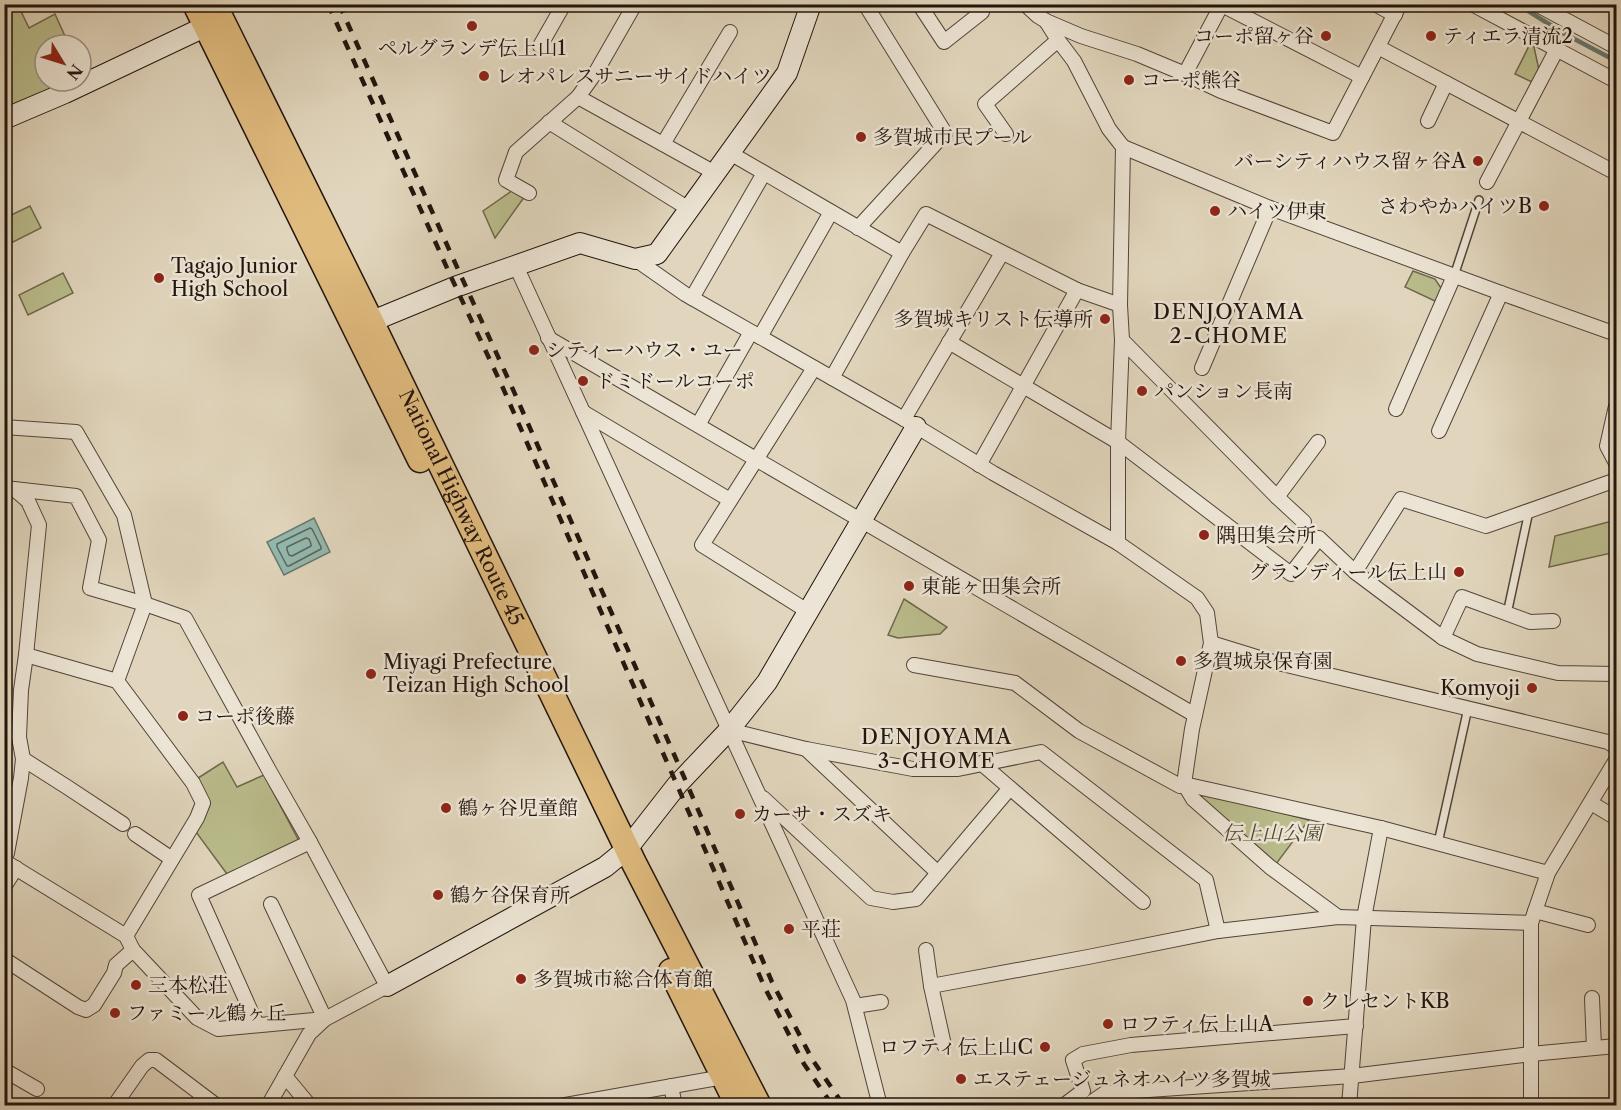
<svg xmlns="http://www.w3.org/2000/svg" width="1621" height="1110" font-family="'Libre Caslon Text','Noto Serif JP',serif">
	<rect width="100%" height="100%" fill="#e1d6bd"/>
	<filter id="stains"><feTurbulence type="fractalNoise" baseFrequency=".00333" numOctaves="4"/><feColorMatrix values="0 0 0 0 .2 0 0 0 0 .09 0 0 0 0 .02 0 0 0 .5 -.17"/></filter>
	<radialGradient id="worn" r=".72"><stop offset=".6" stop-color="#630" stop-opacity="0"/><stop offset="1" stop-color="#630" stop-opacity=".3"/></radialGradient>
	<!-- green -->
	<g fill="#babc8c" stroke="#6e684c" stroke-width="1.5">
		<polygon points="5,5 18,5 29,28 55,14 69,45 45,45 45,81 73,81 5,111"/>
		<polygon points="1530,44 1534,47 1539,70 1532,82 1515,74"/>
		<polygon points="513,190 525,196 495,238 483,211"/>
		<polygon points="30,206 41,228 5,246 5,218"/>
		<polygon points="1413,271 1435,279 1443,291 1437,302 1405,287"/>
		<polygon points="63,273 73,293 28,315 19,295"/>
		<polygon points="1616,520 1616,552 1549,567 1555,536"/>
		<polygon points="904,599 947,627 940,634 898,638 888,635"/>
		<polygon points="223,762 237,787 264,775 299,841 227,874 196,832 200,821 195,780"/>
		<polygon points="1205,793 1309,820 1276,864 1200,799"/>
	</g>
	<!-- water -->
	<polygon fill="#94b9af" stroke="#66776e" stroke-width="1.5" points="314,518 330,552 284,575 267,542"/>
	<g fill="none" stroke-linecap="round" stroke-linejoin="round">
		<!-- shore -->
		<g stroke="#5a665e" stroke-width="1.5">
			<polygon points="310,528 312,529 321,547 321,549 289,566 287,566 277,547 277,544"/>
			<polygon points="306,538 309,539 311,544 311,546 292,556 289,555 287,550 287,547"/>
		</g>
		<!-- stream -->
		<polyline stroke="#66776e" stroke-width="4.5" points="1517,4 1563,33 1616,61"/>
		<!-- lane casing -->
		<g stroke="#514439" stroke-width="10">
			<g id="lane">
				<polyline points="1454,276 1479,200"/>
				<polyline points="1507,614 1529,511"/>
				<polyline points="1438,843 1468,708"/>
			</g>
		</g>
		<!-- street casing -->
		<g stroke="#514439" stroke-width="16">
			<g id="street">
				<polyline points="635,4 596,72 578,97 715,173"/>
				<polyline points="919,4 944,42 982,12"/>
				<polyline points="1025,4 1038,16 1046,21 1058,40 1074,61 1109,129 1123,147 1120,305 1122,340 1118,442 1118,543"/>
				<polyline points="1220,4 1362,77"/>
				<polyline points="1375,4 1395,15"/>
				<polyline points="1472,4 1616,81"/>
				<polyline points="1536,4 1616,47"/>
				<polyline points="1046,21 1081,36 1137,54 1185,74 1221,91 1333,133 1400,4"/>
				<polyline points="540,46 564,4"/>
				<polyline points="1378,47 1616,173"/>
				<polyline points="1185,74 1222,4"/>
				<polyline points="1428,121 1446,83"/>
				<polyline points="549,122 689,209"/>
				<polyline points="1006,134 985,104 1058,40"/>
				<polyline points="663,144 730,32"/>
				<polyline points="1123,147 1270,208 1501,293 1616,334"/>
				<polyline points="730,153 902,253 926,214 1077,290 1120,305"/>
				<polyline points="1487,182 1557,49"/>
				<polyline points="529,193 506,180 516,152 578,97"/>
				<polyline points="858,228 945,133 865,4"/>
				<polyline points="635,259 685,294 904,419 993,473 1118,543 1197,598 1207,613 1211,643 1192,729 1184,784 1381,828 1548,873"/>
				<polyline points="516,266 853,1000 880,1106"/>
				<polyline points="692,298 764,173"/>
				<polyline points="760,337 831,212"/>
				<polyline points="548,338 1195,715"/>
				<polyline points="1122,340 1277,497 1304,522"/>
				<polyline points="949,342 1118,442 1291,574 1319,538 1355,572 1401,499 1486,526 1616,480"/>
				<polyline points="1202,368 1270,208"/>
				<polyline points="832,378 902,253"/>
				<polyline points="1616,406 1607,446 1616,463"/>
				<polyline points="1396,409 1454,276"/>
				<polyline points="583,412 730,500"/>
				<polyline points="904,419 1002,253"/>
				<polyline points="698,425 751,332"/>
				<polyline points="4,427 76,432 124,515 145,604 117,681"/>
				<polyline points="1439,431 1501,293"/>
				<polyline points="979,465 1077,290"/>
				<polyline points="4,487 14,489 28,501 39,525 26,655 21,690 19,737 23,759 21,778 7,853 4,859"/>
				<polyline points="14,489 76,496 99,540 90,588 145,604 185,618 270,772 310,842 387,986 325,1019 309,1034 268,1106"/>
				<polyline points="1277,497 1318,442"/>
				<polyline points="1355,572 1443,638 1477,654 1558,673 1616,674"/>
				<polyline points="809,612 702,545 814,368"/>
				<polyline points="1443,638 1462,597 1530,622 1553,621"/>
				<polyline points="1211,643 1266,660 1608,742 1616,747"/>
				<polyline points="26,655 117,681 193,783 203,803 197,818 126,936"/>
				<polyline points="914,665 1015,683 1079,731 1180,786 1184,784 1193,799 1270,867 1338,917"/>
				<polyline points="729,730 806,749 913,769 958,769 1041,752 1206,880 1218,931"/>
				<polyline points="806,749 938,873"/>
				<polyline points="23,759 67,787 123,824"/>
				<polyline points="1010,788 1143,902"/>
				<polyline points="763,798 871,898 893,902 916,899 1010,788 981,763"/>
				<polyline points="1591,803 1616,818"/>
				<polyline points="135,834 172,859"/>
				<polyline points="4,861 126,936 133,950 197,1018 218,1029 325,1019 271,904"/>
				<polyline points="4,887 16,868"/>
				<polyline points="1535,911 1588,925"/>
				<polyline points="926,950 931,986"/>
				<polyline points="4,959 78,1007 86,1010 94,1005 114,973 116,965 133,950"/>
				<polyline points="1592,998 1594,1048"/>
				<polyline points="855,1006 881,1002"/>
				<polyline points="257,1025 199,895 310,842"/>
				<polyline points="944,1045 931,986 1088,957 1218,931 1338,917 1531,923"/>
				<polyline points="4,1070 37,1089"/>
				<polyline points="285,1076 310,1106"/>
				<polyline points="671,1086 675,1106"/>
				<polyline points="114,1106 142,1066 149,1060 156,1060 217,1106"/>
				<polyline points="560,1106 712,1079 728,1072"/>
				<polyline points="1063,1106 1083,1091 1073,1060 1083,1054 1131,1045 1356,1026"/>
				<polyline points="1086,1106 1105,1093 1352,1076 1531,1054 1616,1046"/>
				<polyline points="1349,1106 1364,918 1381,828"/>
				<polyline points="1531,1106 1531,923 1548,873 1616,760"/>
			</g>
		</g>
		<!-- secondary casing -->
		<g stroke="#21140d" stroke-width="22">
			<g id="secondary">
				<polyline points="4,119 65,93 217,21"/>
				<polyline points="358,327 455,287 580,243 635,259 657,254 787,73 811,4"/>
				<polyline points="387,986 605,867 627,849 677,785 729,730 767,682 916,427"/>
			</g>
		</g>
		<!-- highway casing -->
		<g stroke="#21140d" stroke-width="27">
			<g id="highway">
				<polyline points="195,4 420,460"/>
				<path id="s1" d="M214,4l157,317 263,542 125,243"/>
				<polyline points="671,971 738,1106"/>
			</g>
		</g>
		<!-- lane -->
		<use href="#lane" stroke="#ece4d4" stroke-width="7"/>
		<!-- street -->
		<use href="#street" stroke="#ece4d4" stroke-width="14"/>
		<!-- secondary -->
		<use href="#secondary" stroke="#ece4d4" stroke-width="20"/>
		<!-- highway -->
		<use href="#highway" stroke="#e0bb7e" stroke-width="24"/>
		<!-- rail -->
		<g stroke="#21140d" stroke-width="4.5" stroke-dasharray="10 10" stroke-linecap="butt">
			<polyline points="328,4 452,279 503,388 677,785 764,986 804,1064 833,1106"/>
			<polyline points="339,4 461,276 511,385 684,777 772,982 812,1059 844,1106"/>
		</g>
	</g>
	<!-- markers -->
	<g fill="#8f2418" stroke="#ece4d4" stroke-width="2">
		<circle cx="472" cy="26" r="6"/>
		<circle cx="1326" cy="36" r="6"/>
		<circle cx="1431" cy="36" r="6"/>
		<circle cx="484" cy="76" r="6"/>
		<circle cx="1129" cy="80" r="6"/>
		<circle cx="861" cy="137" r="6"/>
		<circle cx="1478" cy="161" r="6"/>
		<circle cx="1544" cy="206" r="6"/>
		<circle cx="1215" cy="211" r="6"/>
		<circle cx="159" cy="278" r="6"/>
		<circle cx="1105" cy="319" r="6"/>
		<circle cx="534" cy="350" r="6"/>
		<circle cx="583" cy="381" r="6"/>
		<circle cx="1142" cy="391" r="6"/>
		<circle cx="1204" cy="535" r="6"/>
		<circle cx="1459" cy="572" r="6"/>
		<circle cx="909" cy="586" r="6"/>
		<circle cx="1181" cy="661" r="6"/>
		<circle cx="371" cy="674" r="6"/>
		<circle cx="1532" cy="688" r="6"/>
		<circle cx="183" cy="716" r="6"/>
		<circle cx="446" cy="808" r="6"/>
		<circle cx="740" cy="814" r="6"/>
		<circle cx="438" cy="895" r="6"/>
		<circle cx="789" cy="929" r="6"/>
		<circle cx="521" cy="979" r="6"/>
		<circle cx="136" cy="985" r="6"/>
		<circle cx="1308" cy="1001" r="6"/>
		<circle cx="115" cy="1013" r="6"/>
		<circle cx="1108" cy="1024" r="6"/>
		<circle cx="1045" cy="1047" r="6"/>
		<circle cx="961" cy="1079" r="6"/>
	</g>
	<g text-anchor="middle" dominant-baseline="central" stroke-width="5" stroke-linejoin="round" paint-order="stroke">
		<!-- poi labels -->
		<g font-size="20" fill="#21140d" stroke="#ece4d4" text-anchor="start">
			<text x="1314" y="36" text-anchor="end">コーポ留ヶ谷</text>
			<text x="1443" y="36">ティエラ清流2</text>
			<text x="472" y="48" text-anchor="middle">ペルグランデ伝上山1</text>
			<text x="496" y="76">レオパレスサニーサイドハイツ</text>
			<text x="1141" y="80">コーポ熊谷</text>
			<text x="873" y="137">多賀城市民プール</text>
			<text x="1466" y="161" text-anchor="end">バーシティハウス留ヶ谷A</text>
			<text x="1532" y="206" text-anchor="end">さわやかハイツB</text>
			<text x="1227" y="211">ハイツ伊東</text>
			<text x="171" y="266">Tagajo Junior<tspan x="171" dy="23">High School</tspan></text>
			<text x="1093" y="319" text-anchor="end">多賀城キリスト伝導所</text>
			<text x="546" y="350">シティーハウス・ユー</text>
			<text x="595" y="381">ドミドールコーポ</text>
			<text x="1154" y="391">パンション長南</text>
			<text x="1216" y="535">隅田集会所</text>
			<text x="1447" y="572" text-anchor="end">グランディール伝上山</text>
			<text x="921" y="586">東能ヶ田集会所</text>
			<text x="1193" y="661">多賀城泉保育園</text>
			<text x="383" y="662">Miyagi Prefecture<tspan x="383" dy="23">Teizan High School</tspan></text>
			<text x="1520" y="688" text-anchor="end">Komyoji</text>
			<text x="195" y="716">コーポ後藤</text>
			<text x="458" y="808">鶴ヶ谷児童館</text>
			<text x="752" y="814">カーサ・スズキ</text>
			<text x="450" y="895">鶴ケ谷保育所</text>
			<text x="801" y="929">平荘</text>
			<text x="533" y="979">多賀城市総合体育館</text>
			<text x="148" y="985">三本松荘</text>
			<text x="1320" y="1001">クレセントKB</text>
			<text x="127" y="1013">ファミール鶴ヶ丘</text>
			<text x="1120" y="1024">ロフティ伝上山A</text>
			<text x="1033" y="1047" text-anchor="end">ロフティ伝上山C</text>
			<text x="973" y="1079">エステェージュネオハイツ多賀城</text>
		</g>
		<!-- street labels -->
		<g font-size="20" fill="#21140d" stroke="#ece4d4">
			<text stroke="none"><textPath href="#s1" startOffset="561">National Highway Route 45</textPath></text>
		</g>
		<!-- park labels -->
		<g font-size="20" font-style="italic" fill="#4f4633" stroke="#ece4d4">
			<text x="1272" y="833">伝上山公園</text>
		</g>
		<!-- neighbourhood labels -->
		<g font-size="21" letter-spacing="1.5" fill="#21140d" stroke="#ece4d4">
			<text x="1229" y="311">DENJOYAMA<tspan x="1229" dy="24">2-CHOME</tspan></text>
			<text x="937" y="736">DENJOYAMA<tspan x="937" dy="24">3-CHOME</tspan></text>
		</g>
	</g>
	<!-- margin -->
	<rect width="1621" height="1110" fill="none" stroke="#e1d6bd" stroke-width="24"/>
	<rect x="6" y="6" width="1609" height="1098" fill="none" stroke="#21140d" stroke-width="3"/>
	<rect x="12" y="12" width="1597" height="1086" fill="none" stroke="#21140d" stroke-width="1.5"/>
	<!-- north arrow -->
	<g transform="translate(63 63) rotate(128)"><circle r="28" fill="#ece4d4" stroke="#9b9184" stroke-width="1.5"/>
	<path d="M0-4.5L10 22L0 15L-10 22Z" fill="#8f2418"/>
	<text y="-9" font-size="16" font-weight="bold" text-anchor="middle" fill="#21140d">N</text>
	</g>
	<rect width="100%" height="100%" filter="url(#stains)"/>
	<rect width="100%" height="100%" fill="url(#worn)"/>
</svg>
